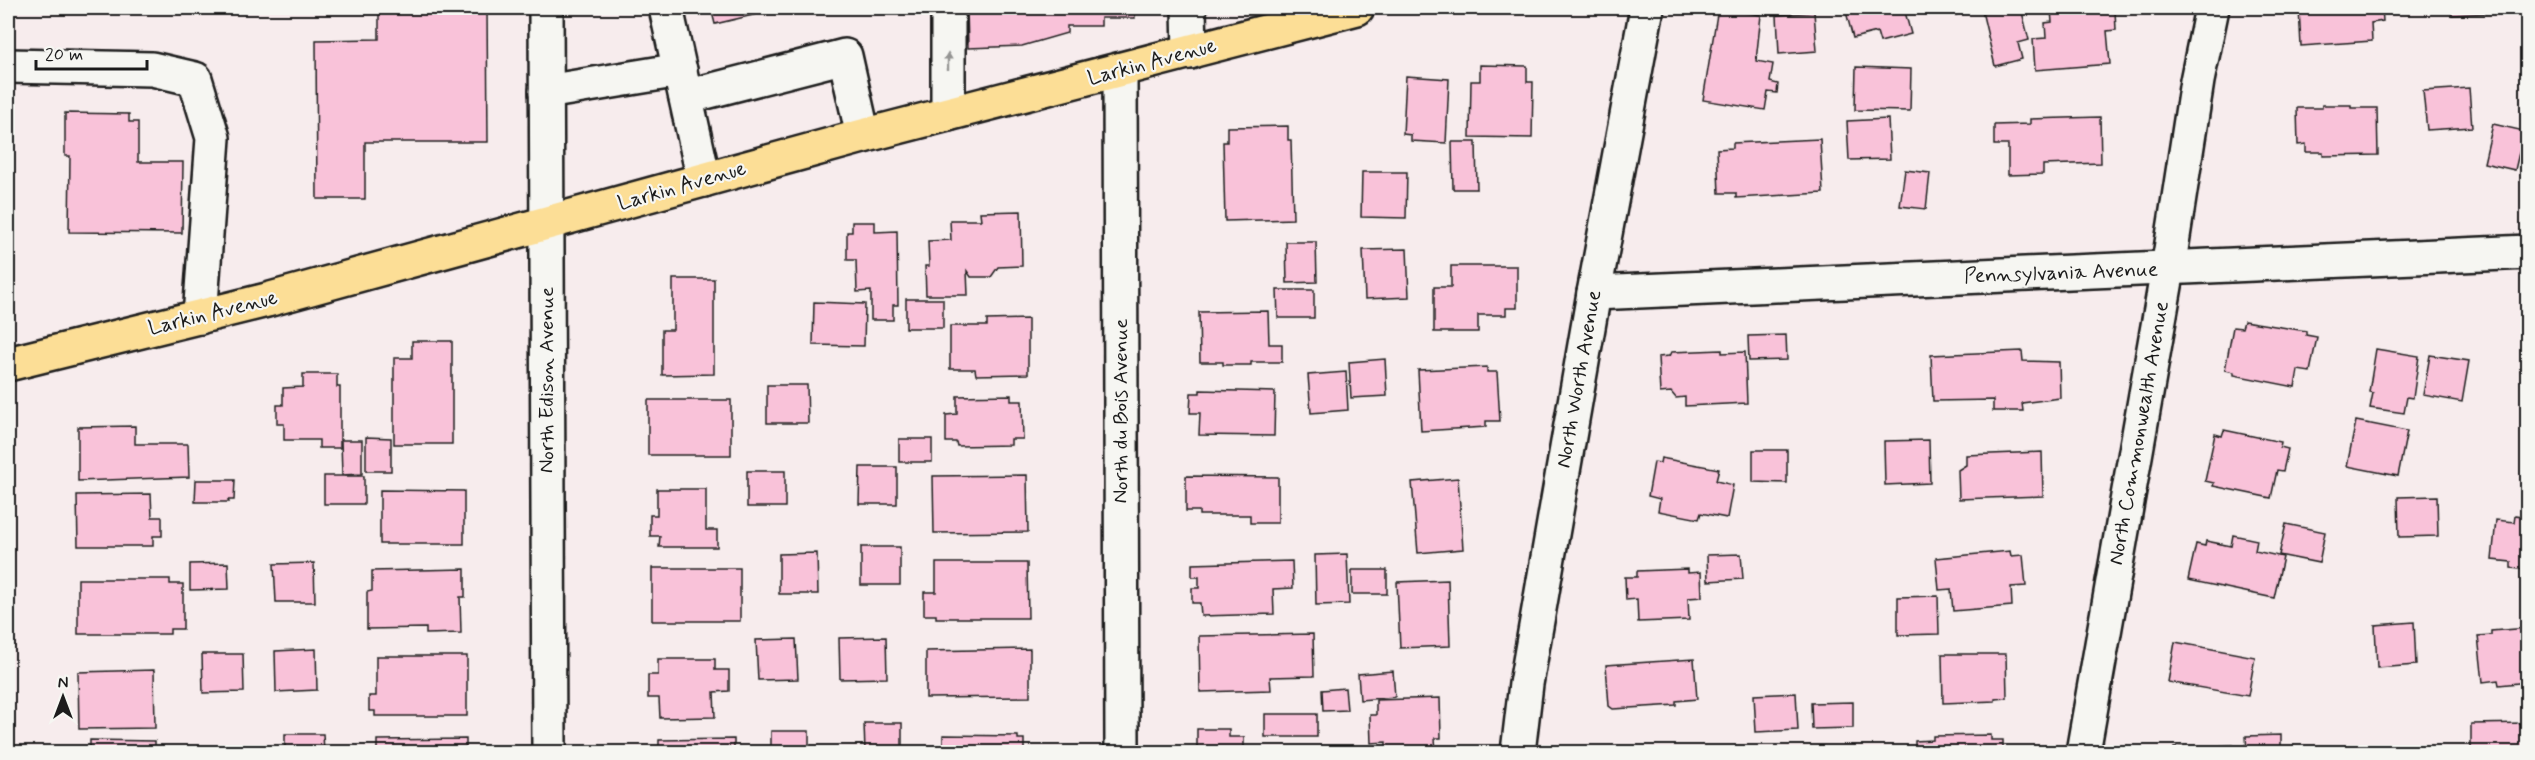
<svg xmlns="http://www.w3.org/2000/svg" width="2535" height="760" font-family="Mynerve,sans-serif">
	<rect width="100%" height="100%" fill="#f7eced"/>
	<filter id="ink" filterUnits="userSpaceOnUse"><feTurbulence type="fractalNoise" baseFrequency=".0167" numOctaves="2"/><feDisplacementMap in="SourceGraphic" scale="12" xChannelSelector="R" yChannelSelector="G"/><feConvolveMatrix kernelMatrix="1 2 1 2 8 2 1 2 1" color-interpolation-filters="sRGB"/></filter>
	<g filter="url(#ink)">
		<!-- building -->
		<g fill="#f9c2d9" stroke="#1c1c1c" stroke-width="1.5">
			<polygon points="379,8 487,8 488,142 365,142 365,199 317,199 316,40 379,39"/>
			<polygon points="711,8 783,8 715,24"/>
			<polygon points="967,8 1134,8 1135,18 1101,18 1101,26 1067,26 1067,33 1022,46 968,48"/>
			<polygon points="1718,8 1761,15 1756,61 1773,64 1770,82 1778,84 1777,93 1768,92 1765,110 1703,100"/>
			<polygon points="1845,8 1904,8 1911,34 1880,42 1877,32 1853,38"/>
			<polygon points="1953,8 1982,8 1955,15"/>
			<polygon points="1997,8 2021,8 2029,40 2018,43 2022,59 1995,66 1982,11"/>
			<polygon points="2078,8 2104,8 2104,12 2115,11 2116,30 2107,31 2110,64 2035,70 2033,39 2046,38 2045,23 2052,22 2051,10"/>
			<polygon points="2299,8 2382,8 2383,21 2371,23 2372,41 2301,46"/>
			<polygon points="2452,8 2490,8 2490,13 2452,15"/>
			<polygon points="1814,12 1817,51 1779,54 1777,15"/>
			<polygon points="1480,65 1527,66 1527,82 1533,82 1532,138 1470,137 1471,81 1480,81"/>
			<polygon points="1856,67 1911,69 1910,111 1855,110"/>
			<polygon points="1406,76 1449,79 1446,143 1411,141 1411,135 1403,134"/>
			<polygon points="2469,88 2472,127 2427,130 2423,91"/>
			<polygon points="2322,105 2351,105 2351,108 2377,108 2378,155 2323,156 2323,152 2306,152 2306,144 2298,145 2297,108 2322,108"/>
			<polygon points="65,113 129,114 129,122 138,122 138,162 183,162 182,233 69,232 70,156 65,156"/>
			<polygon points="2100,117 2101,163 2043,165 2043,174 2008,175 2008,145 1994,145 1994,125 2030,124 2030,119"/>
			<polygon points="1888,119 1890,159 1849,160 1847,121"/>
			<polygon points="2493,124 2524,131 2515,170 2484,163"/>
			<polygon points="1288,126 1288,140 1291,140 1293,219 1225,221 1223,142 1227,142 1227,127"/>
			<polygon points="1820,139 1823,193 1736,198 1736,193 1719,193 1717,149 1733,148 1733,143"/>
			<polygon points="1452,142 1476,142 1477,189 1453,189"/>
			<polygon points="1905,170 1930,173 1926,209 1900,206"/>
			<polygon points="1362,172 1407,172 1406,218 1361,217"/>
			<polygon points="1021,211 1022,266 998,267 991,277 971,277 967,271 968,295 926,295 925,266 929,266 928,241 951,240 950,220 981,220 980,212"/>
			<polygon points="852,222 875,222 875,232 897,231 898,305 893,305 893,320 871,320 871,291 857,292 856,260 847,260 847,232 852,232"/>
			<polygon points="1286,242 1316,242 1317,282 1287,283"/>
			<polygon points="1407,249 1409,297 1365,299 1363,250"/>
			<polygon points="1451,266 1517,266 1517,308 1506,308 1506,315 1478,315 1478,332 1434,332 1434,287 1451,287"/>
			<polygon points="673,279 714,279 714,374 662,375 662,330 673,330"/>
			<polygon points="1277,290 1314,290 1314,318 1278,318"/>
			<rect x="906" y="299" width="37" height="29"/>
			<polygon points="814,302 865,304 864,346 813,345"/>
			<polygon points="1268,311 1269,344 1282,344 1282,362 1251,362 1251,365 1223,365 1223,362 1200,362 1199,312"/>
			<polygon points="1028,319 1028,374 976,375 975,369 950,369 950,326 987,326 987,320"/>
			<polygon points="2244,321 2306,331 2306,335 2317,337 2310,372 2298,370 2295,387 2234,375 2234,372 2225,370 2233,327 2242,328"/>
			<polygon points="1786,335 1787,360 1749,361 1748,336"/>
			<polygon points="412,341 452,341 452,444 394,444 394,358 412,358"/>
			<polygon points="2376,349 2419,356 2413,398 2407,397 2404,413 2370,408 2373,393 2369,392"/>
			<polygon points="1722,350 1722,353 1745,352 1747,403 1685,406 1685,397 1676,398 1671,392 1660,393 1658,357 1669,356 1671,352"/>
			<polygon points="2022,351 2023,361 2059,362 2060,398 2022,403 2023,411 1993,411 1993,400 1933,401 1931,355"/>
			<polygon points="2430,355 2469,361 2462,402 2423,395"/>
			<polygon points="1385,359 1387,396 1351,398 1349,362"/>
			<polygon points="1487,367 1487,372 1497,372 1500,421 1486,421 1486,427 1421,431 1418,370"/>
			<polygon points="1346,372 1348,410 1311,413 1308,375"/>
			<polygon points="303,374 337,374 337,387 340,387 340,448 319,448 319,440 284,440 284,424 277,424 277,405 283,405 283,388 303,387"/>
			<polygon points="767,385 807,385 808,423 767,423"/>
			<polygon points="1200,390 1275,392 1274,436 1199,435 1200,413 1190,413 1191,393 1200,393"/>
			<polygon points="1011,395 1011,401 1022,401 1023,439 1011,439 1011,445 957,446 956,442 946,442 946,415 957,414 957,396"/>
			<rect x="648" y="400" width="83" height="55"/>
			<polygon points="2356,421 2407,431 2398,476 2347,466"/>
			<polygon points="135,426 135,444 188,444 189,477 78,481 78,427"/>
			<polygon points="2224,430 2281,442 2280,447 2288,449 2283,471 2277,470 2271,498 2213,486 2214,483 2205,481 2215,434 2222,436"/>
			<polygon points="366,437 391,438 391,471 366,471"/>
			<rect x="899" y="439" width="33" height="23"/>
			<polygon points="341,440 362,440 362,474 342,475"/>
			<polygon points="1929,440 1930,483 1885,485 1884,441"/>
			<polygon points="1753,450 1787,450 1787,483 1753,482"/>
			<polygon points="2042,452 2043,496 1959,499 1958,470 1966,465 1966,455"/>
			<polygon points="1661,458 1719,469 1716,481 1733,485 1727,518 1701,513 1699,519 1658,511 1660,499 1648,496 1654,462 1660,463"/>
			<polygon points="860,467 897,467 897,504 859,504"/>
			<rect x="747" y="471" width="38" height="36"/>
			<polygon points="1027,475 1028,532 934,533 933,476"/>
			<rect x="324" y="476" width="40" height="28"/>
			<polygon points="1186,476 1278,477 1278,523 1250,523 1250,515 1199,515 1199,511 1186,511"/>
			<polygon points="1458,478 1463,549 1418,553 1412,482"/>
			<polygon points="196,480 235,480 234,500 228,500 229,502 195,502"/>
			<polygon points="657,489 706,489 706,530 717,530 717,547 659,547 660,536 650,536 650,515 657,515"/>
			<polygon points="380,490 464,491 464,544 380,544"/>
			<polygon points="151,494 152,517 162,517 162,536 153,536 153,546 78,546 77,495"/>
			<polygon points="2437,496 2438,536 2399,537 2398,497"/>
			<polygon points="2515,515 2528,517 2528,570 2511,568 2511,562 2492,560 2496,520 2514,522"/>
			<polygon points="2286,524 2325,532 2319,563 2279,555"/>
			<polygon points="2233,535 2257,540 2255,551 2283,557 2274,598 2188,580 2196,544 2205,546 2206,541 2231,546"/>
			<rect x="861" y="547" width="39" height="38"/>
			<polygon points="2010,551 2011,556 2023,555 2026,586 2011,587 2012,606 1953,611 1951,589 1939,590 1936,558"/>
			<polygon points="817,553 818,594 779,594 779,554"/>
			<polygon points="1347,554 1349,604 1316,605 1315,555"/>
			<polygon points="1741,554 1743,579 1708,581 1707,555"/>
			<polygon points="1292,561 1293,588 1273,589 1274,614 1201,616 1200,603 1192,603 1192,588 1199,588 1199,577 1192,577 1192,564"/>
			<polygon points="228,563 229,589 190,590 190,564"/>
			<polygon points="314,563 315,602 276,602 274,564"/>
			<polygon points="936,563 1027,563 1028,618 936,618 936,615 924,615 924,592 936,592"/>
			<rect x="652" y="568" width="88" height="53"/>
			<polygon points="465,569 465,597 460,597 461,633 426,634 426,628 367,629 367,592 372,591 372,571"/>
			<polygon points="1688,569 1688,573 1701,572 1702,597 1688,598 1689,620 1638,622 1637,599 1626,600 1625,577 1637,577 1637,571"/>
			<rect x="1352" y="570" width="35" height="24"/>
			<polygon points="78,579 170,579 170,584 183,584 183,629 170,629 170,634 78,634"/>
			<polygon points="1448,580 1450,646 1400,648 1397,582"/>
			<polygon points="1938,596 1939,634 1898,635 1898,597"/>
			<polygon points="2414,622 2416,665 2377,668 2375,625"/>
			<polygon points="2528,628 2528,682 2499,685 2498,680 2483,682 2478,636 2491,635 2491,631"/>
			<polygon points="1313,634 1314,676 1270,677 1271,690 1200,692 1199,636"/>
			<polygon points="886,637 887,678 840,679 839,638"/>
			<polygon points="796,639 798,679 758,680 756,640"/>
			<polygon points="2175,642 2255,657 2248,696 2168,682"/>
			<polygon points="316,649 317,690 276,692 275,651"/>
			<polygon points="1030,649 1030,697 926,698 926,651"/>
			<polygon points="202,654 243,654 244,692 203,693"/>
			<polygon points="1942,654 2006,654 2007,698 1995,699 1995,701 1943,703"/>
			<polygon points="376,656 467,656 467,716 375,716 375,711 369,711 369,696 376,696"/>
			<polygon points="658,659 715,659 715,670 729,670 729,691 714,692 715,717 660,718 659,698 648,698 648,675 658,675"/>
			<polygon points="1694,659 1697,699 1676,701 1676,705 1613,709 1609,706 1606,665"/>
			<polygon points="154,670 155,728 79,729 78,672"/>
			<polygon points="1393,671 1395,697 1360,700 1358,674"/>
			<polygon points="1345,688 1347,710 1323,711 1322,690"/>
			<polygon points="1796,693 1798,730 1756,732 1754,695"/>
			<polygon points="1440,698 1441,738 1435,738 1436,752 1386,752 1386,742 1371,743 1370,715 1376,715 1376,700"/>
			<polygon points="1853,702 1853,728 1812,729 1811,703"/>
			<rect x="1265" y="714" width="52" height="23"/>
			<polygon points="864,723 902,723 902,752 865,752"/>
			<polygon points="2528,723 2528,752 2471,752 2471,724"/>
			<polygon points="1197,729 1229,729 1229,737 1244,737 1244,752 1197,752"/>
			<rect x="771" y="731" width="38" height="21"/>
			<polygon points="285,734 323,734 324,752 285,752"/>
			<polygon points="943,735 1018,736 1018,739 1024,739 1024,752 943,752"/>
			<polygon points="1991,735 1991,740 2003,740 2003,752 1915,752 1915,741 1933,740 1933,736"/>
			<polygon points="2281,735 2281,752 2247,752 2246,736"/>
			<polygon points="466,739 466,752 377,752 377,740"/>
			<polygon points="734,739 734,752 659,752 659,740"/>
			<polygon points="90,740 155,741 155,752 90,752"/>
			<polygon points="2233,745 2233,752 2174,752 2174,748"/>
		</g>
		<g fill="none" stroke-linecap="round" stroke-linejoin="round">
			<!-- minor casing -->
			<g stroke="#1c1c1c" stroke-width="38">
				<g id="minor">
					<polyline points="546,8 549,752"/>
					<polyline points="666,8 704,180"/>
					<polyline points="1189,8 1190,52"/>
					<polyline points="8,66 152,69 195,79 213,138 200,317"/>
					<polyline points="1120,70 1122,752"/>
					<polyline points="546,92 680,70"/>
					<polyline points="686,97 845,56 863,136"/>
					<polyline points="948,114 948,8"/>
					<polyline points="1594,293 2528,252"/>
					<polyline points="1518,752 1526,684 1594,293 1647,8"/>
					<polyline points="2083,752 2168,269 2197,81 2212,8"/>
				</g>
			</g>
			<!-- major casing -->
			<g stroke="#1c1c1c" stroke-width="38">
				<polyline id="major" points="8,364 267,300 863,136 1357,8"/>
			</g>
			<!-- minor -->
			<use href="#minor" stroke="#f6f6f2" stroke-width="33"/>
			<!-- major -->
			<use href="#major" stroke="#fcde96" stroke-width="33"/>
		</g>
		<!-- one-way arrows -->
		<defs><path id="oneway-solid" d="M-6-.8H1V-3.2L6.5 0L1 3.2V.8H-6Z" transform="scale(1.5)"/></defs>
		<use fill="#949492" href="#oneway-solid" transform="translate(948 61) rotate(-90)"/>
	</g>
	<g text-anchor="middle" dominant-baseline="central" stroke-width="4.5" stroke-linejoin="round" paint-order="stroke">
		<!-- street labels -->
		<g font-size="21" fill="#1c1c1c" stroke="#f6f6f2">
			<text transform="translate(1152 62) rotate(-15)">Larkin Avenue</text>
			<text transform="translate(682 186) rotate(-16)">Larkin Avenue</text>
			<text transform="translate(2061 273) rotate(-2)">Pennsylvania Avenue</text>
			<text transform="translate(213 313) rotate(-14)">Larkin Avenue</text>
			<text transform="translate(1579 379) rotate(-80)">North Worth Avenue</text>
			<text transform="translate(547 380) rotate(-90)">North Edison Avenue</text>
			<text transform="translate(1121 411) rotate(-90)">North du Bois Avenue</text>
			<text transform="translate(2139 433) rotate(-80)">North Commonwealth Avenue</text>
		</g>
	</g>
	<!-- margin -->
	<rect width="2535" height="760" fill="none" stroke="#f6f6f2" stroke-width="30"/>
	<rect x="15" y="15" width="2505" height="730" fill="none" stroke="#1c1c1c" stroke-width="2" filter="url(#ink)"/>
	<!-- north arrow -->
	<g transform="translate(63 697)" stroke="#f6f6f2" stroke-width="4.5" paint-order="stroke">
	<path d="M0-4.5L10 22L0 15L-10 22Z" fill="#1c1c1c"/>
	<text y="-9" font-size="16" font-weight="bold" text-anchor="middle" fill="#1c1c1c">N</text>
	</g>
	<!-- scale -->
	<path d="M36 60v9h111v-9" fill="none" stroke="#1c1c1c" stroke-width="3"/>
	<text x="45" y="60" font-size="18" fill="#1c1c1c" stroke="#f6f6f2" stroke-width="4.5" paint-order="stroke">20 m</text>
</svg>
